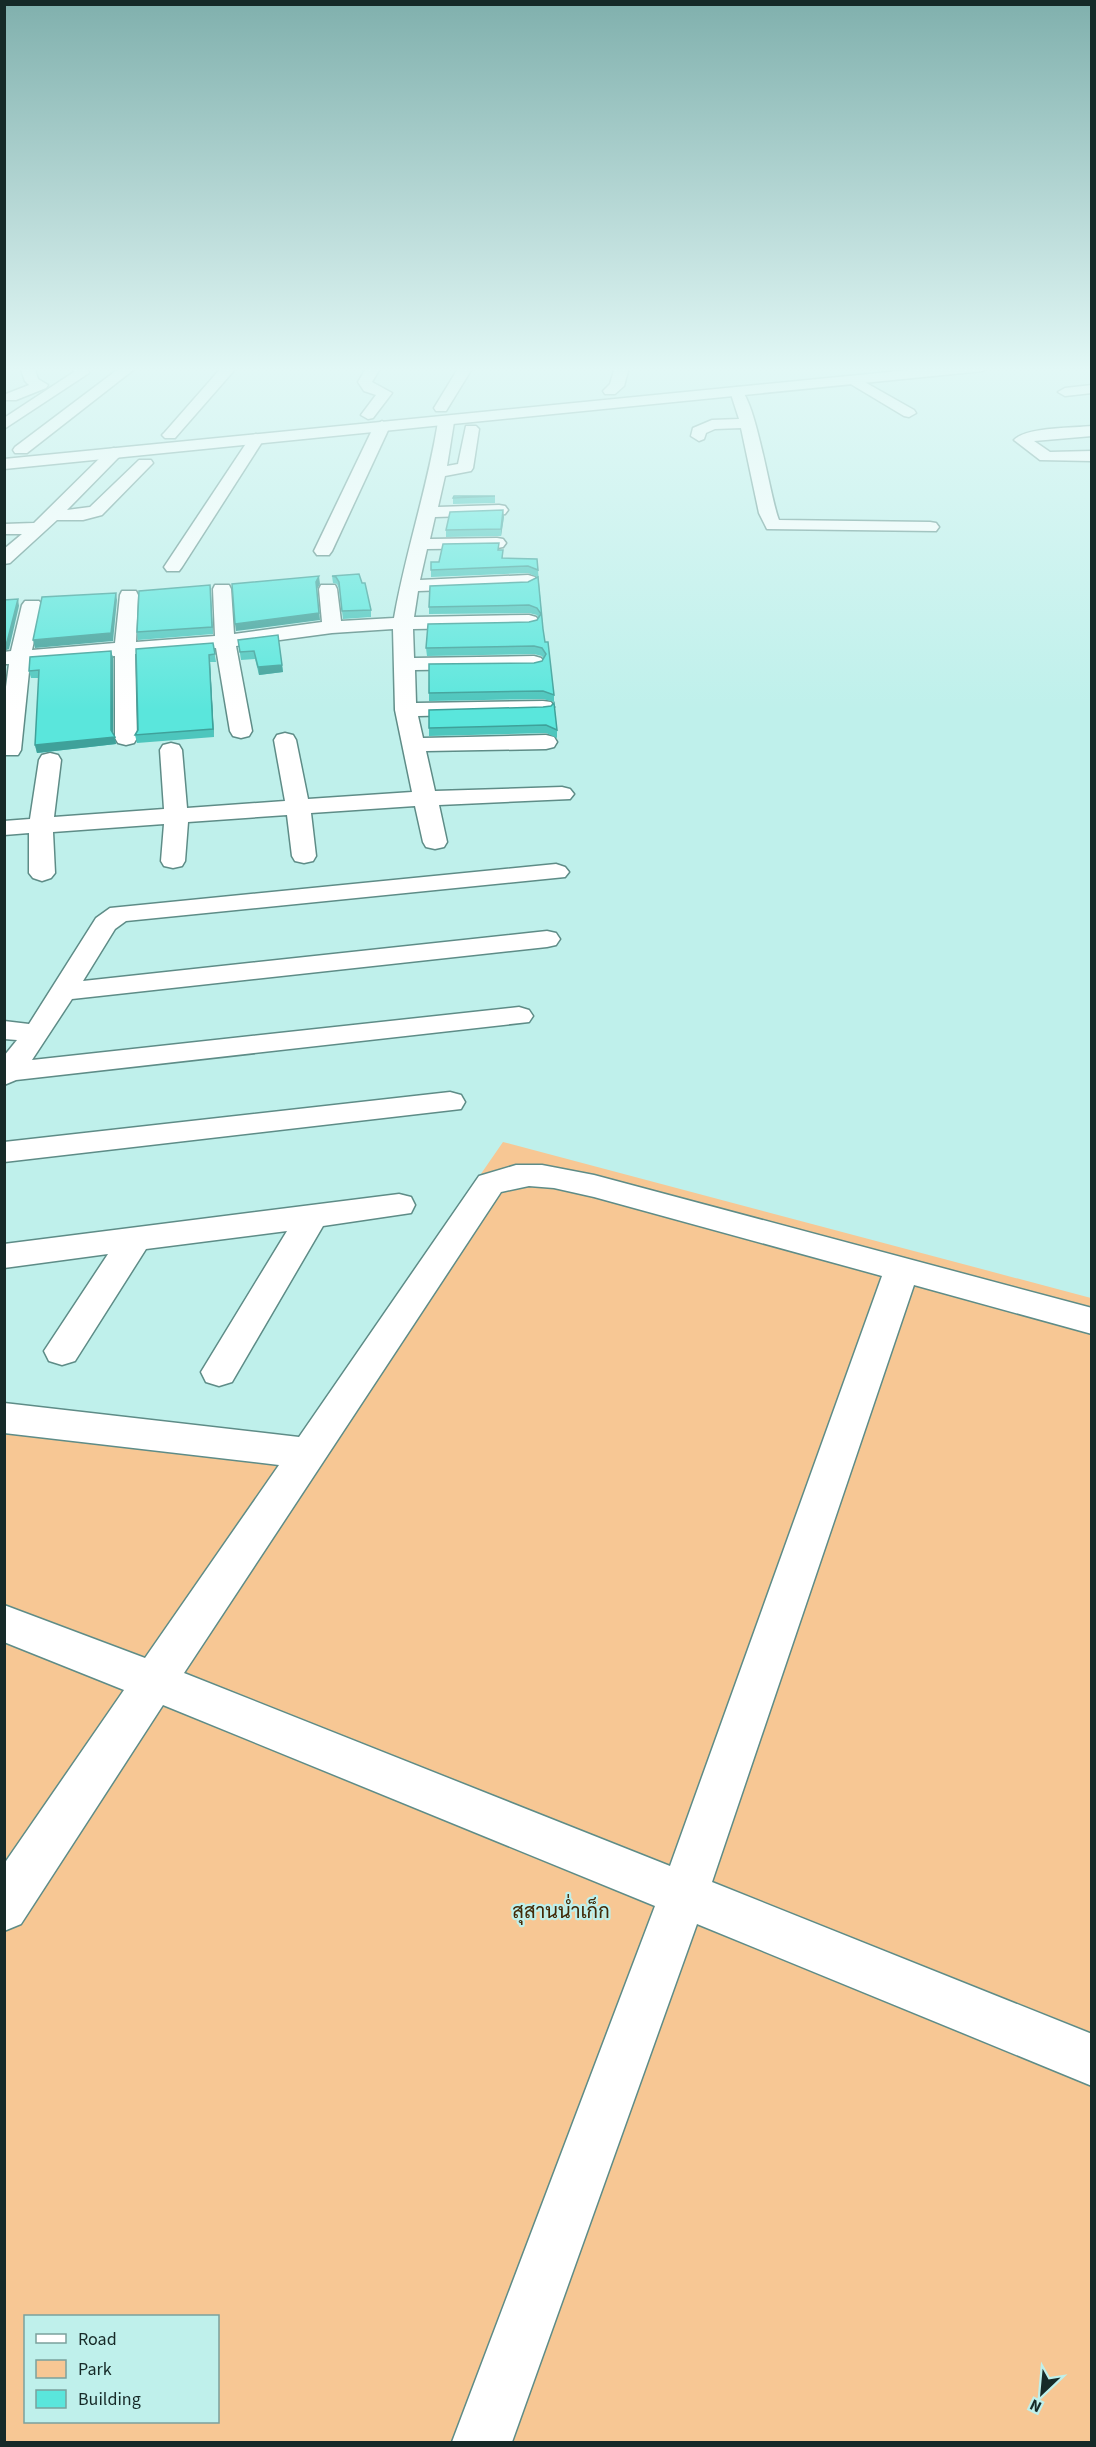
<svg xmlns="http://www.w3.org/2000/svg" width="1096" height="2447" font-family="'Source Sans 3',Sarabun,sans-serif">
	<rect width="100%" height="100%" fill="#bff0eb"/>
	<!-- green -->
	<path fill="#f7c794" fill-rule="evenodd" d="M503,1142l588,156v1144h-1086v-1020l281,34zM26,2316h192v106h-192z"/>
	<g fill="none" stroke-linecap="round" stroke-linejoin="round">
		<!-- minor casing -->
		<g stroke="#5e8c87" stroke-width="3">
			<g id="minor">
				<polygon points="20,367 34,367 38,379 48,385 46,388 16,400 6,400 6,394 29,385 25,381"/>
				<polygon points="73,367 87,367 89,373 4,429 4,418 74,372"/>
				<polygon points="121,367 137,367 27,453 15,453 13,450 15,447"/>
				<polygon points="222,367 237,367 175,438 165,438 162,435 165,432"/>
				<polygon points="367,367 381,367 372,382 392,393 373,418 368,419 361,415 376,395 364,391 358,382"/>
				<polygon points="459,367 473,367 446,411 436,411 434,408"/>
				<polygon points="615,367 629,367 624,386 615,394 605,394 603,391 610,384"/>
				<polygon points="854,376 914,410 916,413 909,417 904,416 849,383 847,380"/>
				<polygon points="1092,385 1092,393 1065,396 1058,392 1065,388"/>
				<path d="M737,387c18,4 33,112 42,133l151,2 6,1 3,4 -3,4 -169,-2 -8,-16 -18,-85 -26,1 -9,4 -2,6 -5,2 -8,-5 2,-8 19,-8 27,-1 -9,-28z"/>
				<path d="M446,417l8,5 -7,44 11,-2 8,-38h10l3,3 -6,39 -2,3 -26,5 -7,31 61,-2 6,1 3,4 -3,4 -6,1 -64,2 -5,22 67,-1 6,1 3,4 -3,4 -6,1 -70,1 -7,31 108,-5 7,2 2,4 -2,4 -7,2 -110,4 -4,26 115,-2 7,2 3,4 -3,4 -7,2 -116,2 1,29 120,-2 7,2 3,4 -3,4 -7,2 -119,2 1,33 127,-2 8,1 3,5 -3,5 -8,1 -125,3 5,22 123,-3 8,2 3,5 -3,5 -8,2 -120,2 9,40 127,-4 8,2 4,5 -4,5 -131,6 8,37 -3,5 -9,2 -9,-2 -3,-5 -8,-36 -104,7 5,43 -3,5 -9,2 -9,-2 -3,-5 -5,-41 -99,7 -3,39 -3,5 -9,2 -9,-2 -3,-5 3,-37 -111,8 2,41 -4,5 -9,3 -9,-3 -4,-5v-40l-25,2v-14l26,-2 9,-59 3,-5 8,-2 8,2 3,5 -7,57 110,-8 -4,-59 3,-5 8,-2 8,2 3,5 5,58 98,-7 -11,-61 3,-5 8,-2 8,2 3,5 12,59 104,-7 -17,-82 -2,-81 -61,4 -96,13 16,85 -3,5 -8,2 -8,-2 -3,-5 -14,-83 -81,6 2,84 -3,5 -8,2 -8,-2 -3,-5v-82l-85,6 -9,88 -3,5h-14v-53l5,-38h-5v-12l7,-1 11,-46 3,-4h14l3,4 -10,45 83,-7 5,-48 2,-4h14l2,4 -2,47 79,-6 -2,-47 2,-4h14l2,4 3,45 88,-12 -3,-33 2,-4h14l2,4 4,32 53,-3c12,-68 33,-128 44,-196z"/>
				<polygon points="382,421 390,426 332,551 329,555 317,555 314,551 374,426"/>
				<path d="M1092,426v10l-58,5 16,11 42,-1v10l-52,-1 -26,-20c12,-13 59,-12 78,-14z"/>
				<polygon points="256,434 264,439 182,567 179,571 167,571 164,567 251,436"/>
				<polygon points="114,448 122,453 120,456 67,510 90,507 139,460 151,460 153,463 102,515 83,520 57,520 10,563 4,564 4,549 22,534 4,534 4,524 34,523 108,450"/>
				<polygon points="556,864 565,867 569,872 565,877 126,921 115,929 83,981 547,931 556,933 560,939 556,945 547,947 72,999 32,1060 519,1007 529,1010 533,1016 529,1022 16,1080 4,1085 4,1056 17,1040 4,1039 4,1021 29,1024 96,918 110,908"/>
				<polygon points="450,1092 461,1095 465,1102 461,1109 4,1162 4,1142"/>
				<path d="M516,1165h26l52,10 498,133v26l-178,-49 -202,597 380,152v52l-395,-162 -185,518h-60l203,-536 -492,-201 -142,219 -17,7v-67l120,-174 -120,-48v-37l141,53 134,-193 -275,-32v-30l295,34 180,-261zM529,1186l25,2 40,9 288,79 -212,590 -486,-193 317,-481z"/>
				<polygon points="399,1194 411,1197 415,1205 411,1213 323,1226 232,1382 219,1386 206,1382 201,1372 287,1231 146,1249 75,1361 62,1365 49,1361 44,1351 108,1254 4,1268 4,1244"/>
			</g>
		</g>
		<!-- major casing -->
		<g stroke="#5e8c87" stroke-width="3">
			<polygon id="major" points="940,367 990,367 983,371 4,469 4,459"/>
		</g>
		<!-- minor -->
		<use href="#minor" fill="#fff" fill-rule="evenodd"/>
		<!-- major -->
		<use href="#major" fill="#fff" fill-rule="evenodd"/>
	</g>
	<!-- wall -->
	<g fill="#4dc6bd">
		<polygon points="495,496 495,503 453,504 453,498"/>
		<polygon points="504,517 501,536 446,537 446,530"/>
		<polygon points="499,550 503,558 537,559 543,629 554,695 554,702 543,699 429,701 429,693 542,661 543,658 542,656 534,654 427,656 426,648 537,620 538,617 537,615 529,613 429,614 429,607 528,582 537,577 528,573 431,577 431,570 439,562"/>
		<polygon points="332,576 362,583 371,610 371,617 343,619 339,589 337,584 333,583"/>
		<polygon points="210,585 213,634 138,640 137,632"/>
		<polygon points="278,635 283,672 259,675 255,659 241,660 238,640"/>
		<polygon points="213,643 216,662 210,662 214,737 137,743 135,735"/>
		<polygon points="111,651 113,658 113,733 116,744 37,753 35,745 39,678 31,678 29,671"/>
		<polygon points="543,707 557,730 557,738 546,733 429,736 429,728"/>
	</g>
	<!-- shaded-wall -->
	<g fill="#3fa19a">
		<polygon points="503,510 504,517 501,536 501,529"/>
		<polygon points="319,576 320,584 317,589 320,620 236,631 235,624"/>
		<polygon points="210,585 211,592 213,634 212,627"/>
		<polygon points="116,593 117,600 113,641 35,648 33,640"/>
		<polygon points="18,599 19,606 9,649 4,651 4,643"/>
		<polygon points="111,651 113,658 113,737 115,737 116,744 37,753 35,745 111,730"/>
		<polygon points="209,655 210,662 214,737 213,729"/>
		<polygon points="4,659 6,666 5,680 4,680"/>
		<polygon points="282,665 283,672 259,675 258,667"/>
	</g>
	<!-- building -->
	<g fill="#5ae6dc" stroke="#3fa19a" stroke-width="1.5">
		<polygon points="454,496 495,496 453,498"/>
		<polygon points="503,510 501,529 446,530 450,512"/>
		<polygon points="499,543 498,550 503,550 502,558 537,559 538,570 528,566 431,570 431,562 439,562 443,544"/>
		<polygon points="359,574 362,583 365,583 371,610 342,611 339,582 336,577 332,576"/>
		<polygon points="319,576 316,582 319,613 235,624 232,584"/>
		<polygon points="538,577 543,629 545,642 548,642 554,695 543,691 429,693 429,664 534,663 542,661 546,654 542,648 534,646 426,648 428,624 529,622 537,620 541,614 537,608 529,605 429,607 430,586 528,582"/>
		<polygon points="210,585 212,627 137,632 139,591"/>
		<polygon points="116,593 111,633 33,640 42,597"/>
		<polygon points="18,599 7,642 4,643 4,600"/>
		<polygon points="278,635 282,665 258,667 254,651 240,652 238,640"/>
		<polygon points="213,643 215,654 209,655 213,729 135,735 138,730 136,649"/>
		<polygon points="111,651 111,730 115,737 35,745 39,670 29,671 30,657"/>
		<polygon points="554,703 557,730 546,725 429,728 429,710 543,707 551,706"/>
	</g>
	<!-- sky -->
	<linearGradient id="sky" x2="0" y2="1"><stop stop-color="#80b0ad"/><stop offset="0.52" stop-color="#e2f8f6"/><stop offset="1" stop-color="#e2f8f6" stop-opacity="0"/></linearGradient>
	<rect width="1096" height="710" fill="url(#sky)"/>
	<g text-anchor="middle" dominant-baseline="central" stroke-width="4.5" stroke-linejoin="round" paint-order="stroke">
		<!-- near-park labels -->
		<g font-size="20" fill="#422806" stroke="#bff0eb">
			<text x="561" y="1912">สุสานน่ำเก็ก</text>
		</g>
	</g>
	<!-- border -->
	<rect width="1096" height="2447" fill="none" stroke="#162a28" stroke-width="12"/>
	<!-- legend -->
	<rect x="24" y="2315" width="195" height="108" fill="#bff0eb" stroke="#7ba19d" stroke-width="1.5"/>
	<rect x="36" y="2334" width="30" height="9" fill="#ffffff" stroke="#7ba19d" stroke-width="1.5"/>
	<text x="78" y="2345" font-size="18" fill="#162a28">Road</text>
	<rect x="36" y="2360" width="30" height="18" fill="#f7c794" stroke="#7ba19d" stroke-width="1.5"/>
	<text x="78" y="2375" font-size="18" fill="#162a28">Park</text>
	<rect x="36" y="2390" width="30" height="18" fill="#5ae6dc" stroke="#7ba19d" stroke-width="1.5"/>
	<text x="78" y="2405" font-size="18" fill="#162a28">Building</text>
	<!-- north arrow -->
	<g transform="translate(1042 2393) rotate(206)" stroke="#bff0eb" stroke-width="4.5" paint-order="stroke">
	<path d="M0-4.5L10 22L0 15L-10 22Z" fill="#162a28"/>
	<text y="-9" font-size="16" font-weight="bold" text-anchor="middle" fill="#162a28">N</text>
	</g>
</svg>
